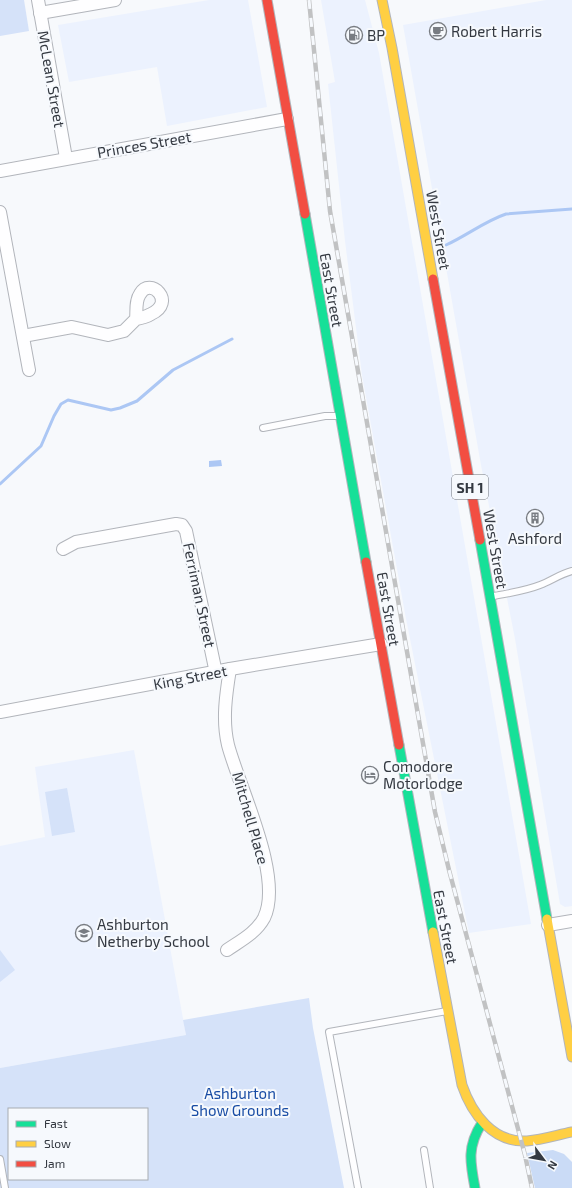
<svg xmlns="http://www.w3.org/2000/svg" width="572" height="1188" font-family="'Exo 2',sans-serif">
	<rect width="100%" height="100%" fill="#f7f9fc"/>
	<!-- built -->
	<g fill="#ecf2fe">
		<polygon points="209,0 248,0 267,107 167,126 157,67 69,82 58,25"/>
		<polygon points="321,0 365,0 379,53 531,924 469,933 406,619 362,375 345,241 328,84 335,82"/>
		<polygon points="546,0 572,0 572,906 565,907 560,904 515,639 481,465 403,25"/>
		<polygon points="134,750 186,1035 0,1068 0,846 45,837 35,767"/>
	</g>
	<!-- green -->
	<g fill="#d5e2f9" fill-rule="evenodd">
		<polygon points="0,0 24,0 29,31 0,36"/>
		<polygon points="67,788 75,832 52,836 45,792"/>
		<polygon points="0,950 15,970 0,982"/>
		<path d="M309,998l4,30 31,160h-344v-120l186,-33 -3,-15zM9,1109h138v70h-138z"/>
	</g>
	<!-- forest -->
	<polygon fill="#cadbf6" points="553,1150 564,1154 572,1162 572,1188 535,1188 527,1153"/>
	<!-- water -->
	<polygon fill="#acc7f4" points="221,460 222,466 209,467 209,461"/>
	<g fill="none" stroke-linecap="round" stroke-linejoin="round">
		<!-- stream -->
		<g stroke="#acc7f4" stroke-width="3">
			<path d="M446,245c20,-9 39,-24 60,-31l66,-5"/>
			<polyline points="0,484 41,446 54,416 61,404 68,400 111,410 120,408 137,401 173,370 232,339"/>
		</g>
		<!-- lane casing -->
		<g stroke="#b2b5bb" stroke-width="8">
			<g id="lane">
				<polyline points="263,428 325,416 340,416"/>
				<path d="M494,596c15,-3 31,-5 46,-11 11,-4 20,-11 32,-14"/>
				<polyline points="424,1150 430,1188"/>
				<polyline points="0,1159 5,1188"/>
				<polyline points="358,1188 329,1032 447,1011"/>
			</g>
		</g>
		<!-- street casing -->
		<g stroke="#b2b5bb" stroke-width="14">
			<g id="street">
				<polyline points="38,0 66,158"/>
				<polyline points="40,13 115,0"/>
				<polyline points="0,171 287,119"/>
				<polyline points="0,212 29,370"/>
				<path d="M23,336l49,-9 36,8 16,-4 12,-12c1,-8 -1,-18 4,-25 10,-18 37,8 11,20 -5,3 -9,4 -15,5"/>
				<polyline points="63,549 76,542 176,524 182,525 186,531 216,673"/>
				<polyline points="0,712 230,669 381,644"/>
				<polyline points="548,925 572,921"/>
				<path d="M227,950c13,-9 29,-17 37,-32 20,-41 -25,-131 -36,-173 -6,-25 -2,-51 2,-76"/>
			</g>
		</g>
		<!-- fast casing -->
		<g stroke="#b2b5bb" stroke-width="11">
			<g id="fast">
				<polyline points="305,214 366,562"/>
				<polyline points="480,540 547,919"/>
				<polyline points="399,745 433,932"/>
				<path d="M475,1188c-5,-26 -8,-42 7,-65"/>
			</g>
		</g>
		<!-- slow casing -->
		<g stroke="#b2b5bb" stroke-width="11">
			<g id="slow">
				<polyline points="382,0 392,48 433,279"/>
				<polyline points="547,919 572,1057"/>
				<path d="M433,932l29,153c10,29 31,58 65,56 15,-1 30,-6 45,-9"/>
			</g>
		</g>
		<!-- jam casing -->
		<g stroke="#b2b5bb" stroke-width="11">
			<g id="jam">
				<polyline points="267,0 305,214"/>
				<polyline points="433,279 480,540"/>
				<polyline points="366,562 399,745"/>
			</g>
		</g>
		<!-- lane -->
		<use href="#lane" stroke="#fefeff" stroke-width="6"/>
		<!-- street -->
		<use href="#street" stroke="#fefeff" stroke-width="12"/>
		<!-- fast -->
		<use href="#fast" stroke="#16e098" stroke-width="9"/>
		<!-- slow -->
		<use href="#slow" stroke="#ffcf43" stroke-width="9"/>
		<!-- jam -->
		<use href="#jam" stroke="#f24e42" stroke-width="9"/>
		<!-- rail casing -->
		<g stroke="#c1c2c3" stroke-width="4.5">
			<polyline id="rail" points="309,0 330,211 435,812 449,870 525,1155 532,1188"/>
		</g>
		<!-- rail -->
		<use href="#rail" stroke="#f6f9fd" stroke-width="3" stroke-dasharray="9" stroke-linecap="butt"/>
	</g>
	<!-- icons -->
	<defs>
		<g id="cafe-ring" transform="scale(0.9)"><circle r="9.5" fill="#f6f9fd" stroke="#787c82" stroke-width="1.5"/><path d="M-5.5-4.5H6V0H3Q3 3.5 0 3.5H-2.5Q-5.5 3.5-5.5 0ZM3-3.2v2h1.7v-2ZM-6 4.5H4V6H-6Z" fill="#787c82"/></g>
		<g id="fuel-ring" transform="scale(0.9)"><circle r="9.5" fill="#f6f9fd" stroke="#787c82" stroke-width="1.5"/><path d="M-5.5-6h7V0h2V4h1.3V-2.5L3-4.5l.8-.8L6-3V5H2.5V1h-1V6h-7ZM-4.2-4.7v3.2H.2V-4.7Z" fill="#787c82"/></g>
		<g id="building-ring" transform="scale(0.9)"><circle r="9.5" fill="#f6f9fd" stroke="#787c82" stroke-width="1.5"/><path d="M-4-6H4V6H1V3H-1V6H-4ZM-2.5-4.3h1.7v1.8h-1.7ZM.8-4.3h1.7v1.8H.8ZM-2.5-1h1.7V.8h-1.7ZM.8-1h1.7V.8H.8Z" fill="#787c82"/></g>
		<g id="hotel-ring" transform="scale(0.9)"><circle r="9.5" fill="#f6f9fd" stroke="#787c82" stroke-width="1.5"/><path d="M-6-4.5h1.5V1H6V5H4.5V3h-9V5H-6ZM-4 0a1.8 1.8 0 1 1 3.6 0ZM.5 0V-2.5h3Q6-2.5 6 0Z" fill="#787c82"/></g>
		<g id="school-ring" transform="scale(0.9)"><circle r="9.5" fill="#f6f9fd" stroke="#787c82" stroke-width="1.5"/><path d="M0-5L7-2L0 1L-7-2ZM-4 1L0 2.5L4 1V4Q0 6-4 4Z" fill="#787c82"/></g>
	</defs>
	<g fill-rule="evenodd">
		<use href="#cafe-ring" x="438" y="31"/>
		<use href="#fuel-ring" x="354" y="35"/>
		<use href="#building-ring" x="535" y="518"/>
		<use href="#hotel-ring" x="370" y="775"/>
		<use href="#school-ring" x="84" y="933"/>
	</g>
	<g text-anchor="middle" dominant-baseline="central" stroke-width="4" stroke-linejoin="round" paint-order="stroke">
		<!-- shield labels -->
		<rect fill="#f6f9fd" stroke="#6e7379" stroke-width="1" x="452" y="475" width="36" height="24" rx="3"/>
		<g font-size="14" font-weight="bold" fill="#343941">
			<text x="470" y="487">SH 1</text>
		</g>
		<!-- poi labels -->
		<g font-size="15" fill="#343941" stroke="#f6f9fd" text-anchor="start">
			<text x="451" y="31">Robert Harris</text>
			<text x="367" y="35">BP</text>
			<text x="535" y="538" text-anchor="middle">Ashford</text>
			<text x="383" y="766">Comodore<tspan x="383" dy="17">Motorlodge</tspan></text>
			<text x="97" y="924">Ashburton<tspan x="97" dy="17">Netherby School</tspan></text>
		</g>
		<!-- street labels -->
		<g font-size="15" fill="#343941" stroke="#f6f9fd">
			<text transform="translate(52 79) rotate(80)">McLean Street</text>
			<text transform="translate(144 144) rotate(-10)">Princes Street</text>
			<text transform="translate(439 230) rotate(80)">West Street</text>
			<text transform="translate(332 290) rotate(80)">East Street</text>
			<text transform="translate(496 549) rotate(80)">West Street</text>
			<text transform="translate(200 595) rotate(78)">Ferriman Street</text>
			<text transform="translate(389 609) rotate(80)">East Street</text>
			<text transform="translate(190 677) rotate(-11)">King Street</text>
			<text transform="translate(251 818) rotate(74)">Mitchell Place</text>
			<text transform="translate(446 927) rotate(79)">East Street</text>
		</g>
		<!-- park labels -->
		<g font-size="15" fill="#174ba4" stroke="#f6f9fd">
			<text x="240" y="1093">Ashburton<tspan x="240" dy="17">Show Grounds</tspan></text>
		</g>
	</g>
	<!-- legend -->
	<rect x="8" y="1108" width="140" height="72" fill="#f6f9fd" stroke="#a8acb2"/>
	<rect x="16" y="1121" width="20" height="6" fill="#16e098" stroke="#a8acb2"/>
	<text x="44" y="1128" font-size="12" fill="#343941">Fast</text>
	<rect x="16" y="1141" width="20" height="6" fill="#ffcf43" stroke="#a8acb2"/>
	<text x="44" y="1148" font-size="12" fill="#343941">Slow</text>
	<rect x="16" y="1161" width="20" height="6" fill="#f24e42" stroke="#a8acb2"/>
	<text x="44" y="1168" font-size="12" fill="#343941">Jam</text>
	<!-- north arrow -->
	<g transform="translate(544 1160) rotate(122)" stroke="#f6f9fd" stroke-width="3" paint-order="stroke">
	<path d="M0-3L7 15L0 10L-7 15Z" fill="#343941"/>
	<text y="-6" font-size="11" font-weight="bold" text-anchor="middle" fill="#343941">N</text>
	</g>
</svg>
